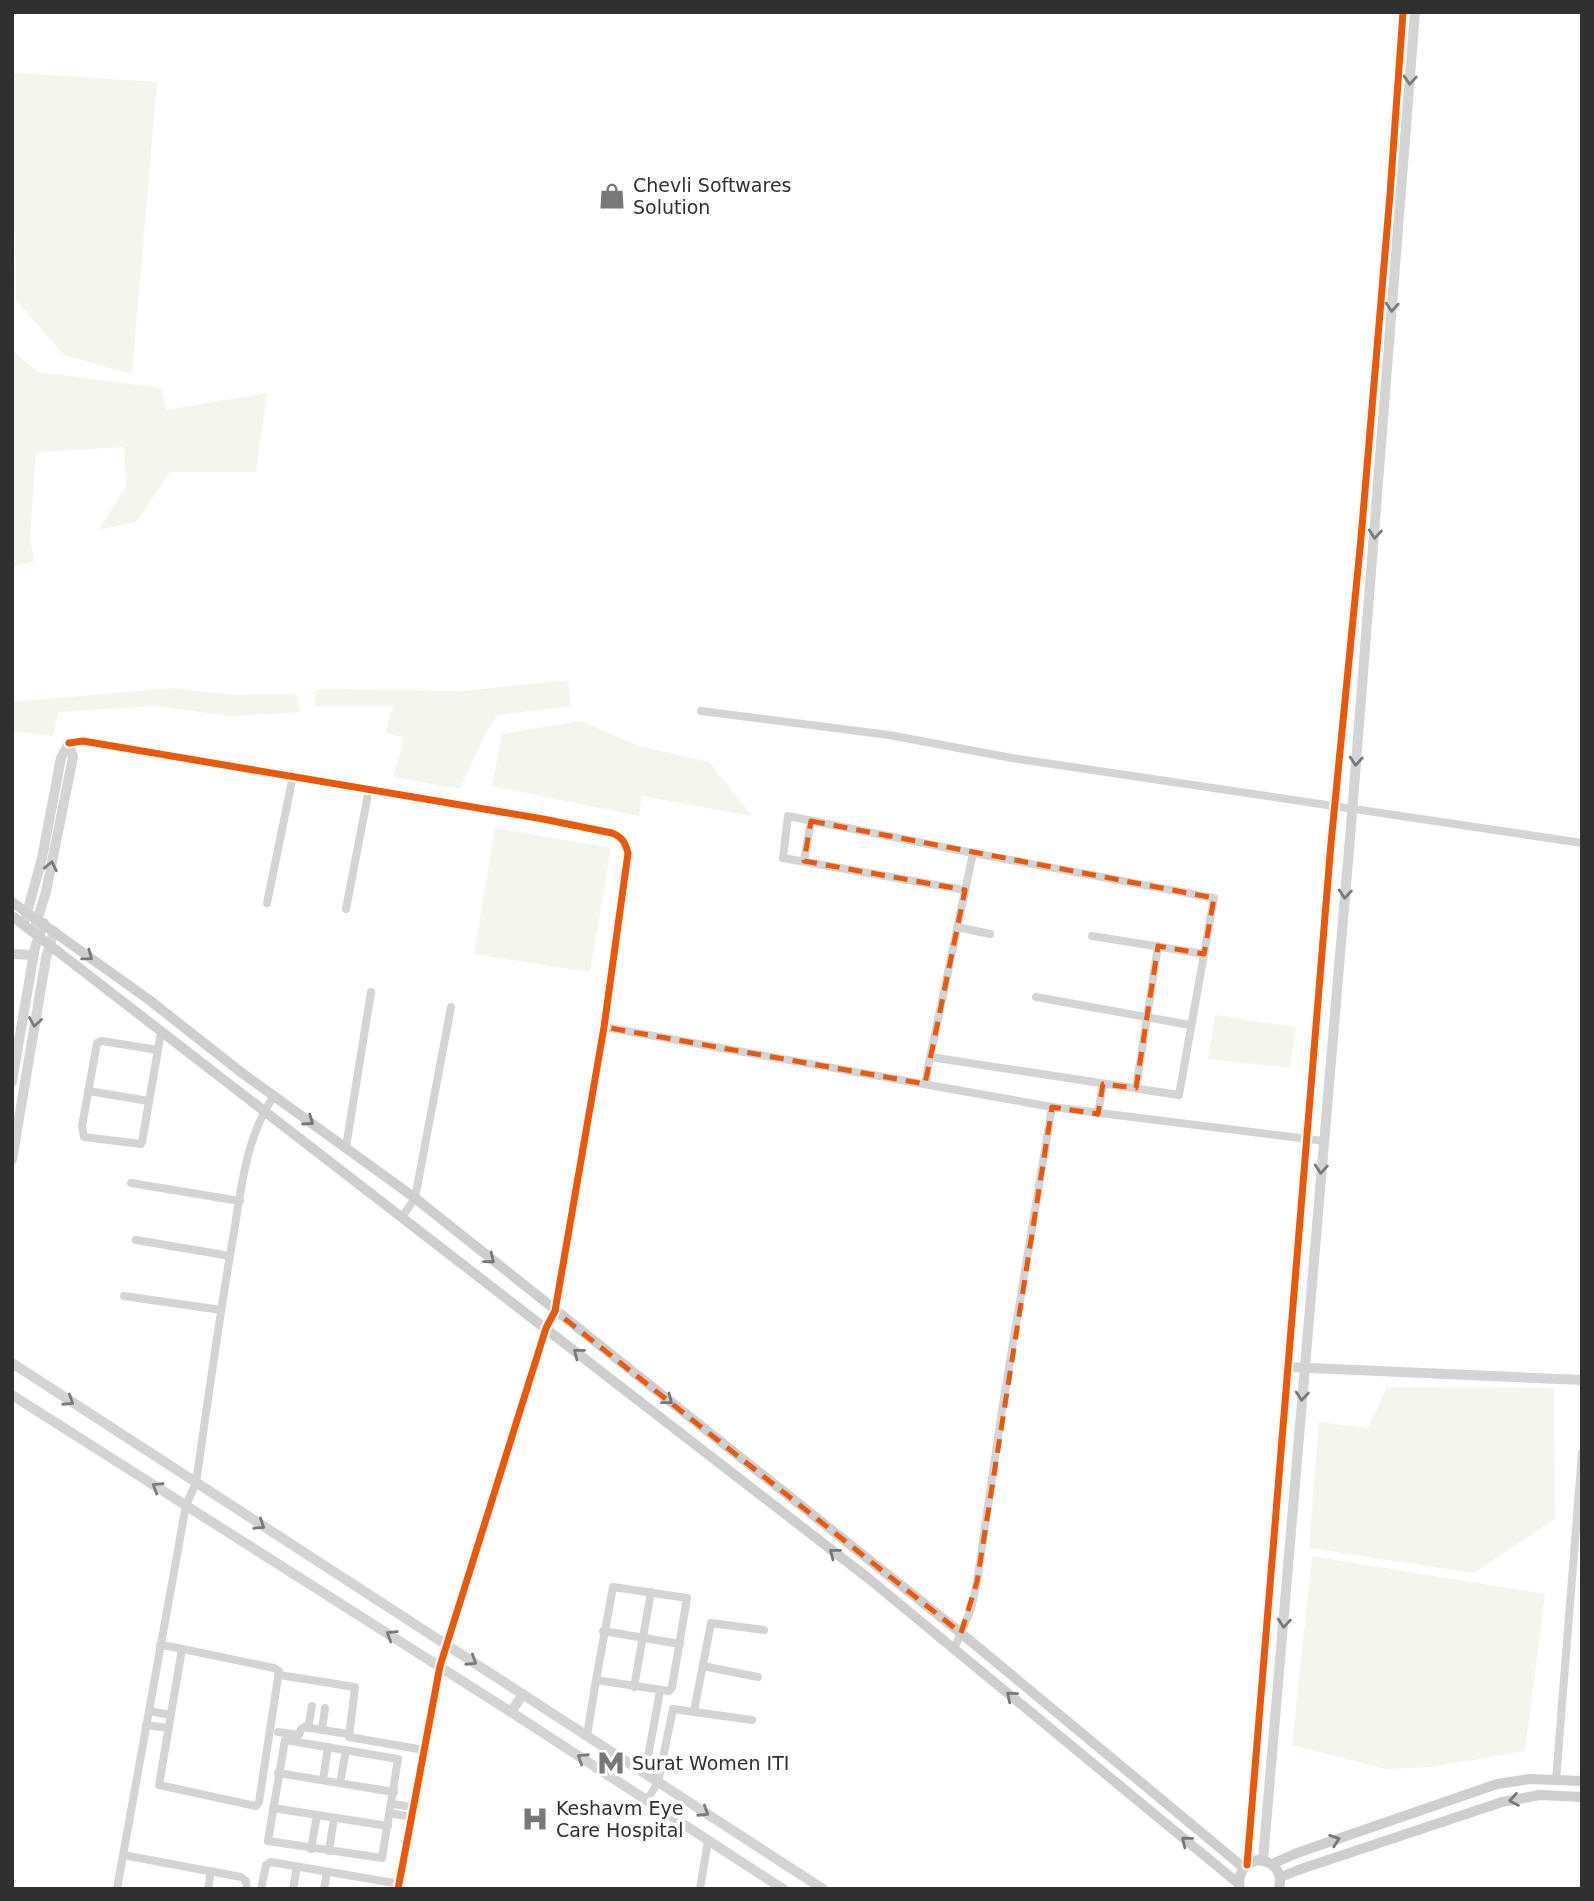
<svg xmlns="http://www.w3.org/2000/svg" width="1594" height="1901" font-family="'DejaVu Sans',sans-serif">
	<rect width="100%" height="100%" fill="#fff"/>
	<!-- green -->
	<g fill="#f3f6ed">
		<polygon points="18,73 157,82 132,374 64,355 16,300 15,232 12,232 12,74"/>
		<polygon points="12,350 38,372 161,388 167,410 267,393 256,472 170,472 136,522 98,530 126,487 124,447 36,452 30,538 34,561 12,567"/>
		<polygon points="568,680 571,706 498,715 485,734 460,789 393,777 404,738 385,732 393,706 315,706 316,689 463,691"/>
		<polygon points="171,688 235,695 296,694 301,712 231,716 155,706 58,712 53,736 12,731 12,702"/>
		<polygon points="581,721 639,746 709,762 752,816 642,796 639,816 492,786 502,734"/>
		<polygon points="495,828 611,848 590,972 474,954"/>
		<polygon points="1215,1015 1296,1027 1290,1068 1208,1059"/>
		<polygon points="1387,1387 1554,1388 1555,1519 1474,1573 1309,1548 1319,1422 1368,1428"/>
		<polygon points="1312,1556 1545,1594 1525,1751 1432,1767 1386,1769 1292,1745"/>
	</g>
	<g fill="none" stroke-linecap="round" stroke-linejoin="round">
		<!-- minor -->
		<g stroke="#d4d4d4" stroke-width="8">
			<polyline points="701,711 889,735 1012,758 1582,843"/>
			<path d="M69,743l14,-2 460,78 69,14c10,4 13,9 16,20l-24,174 -49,284 -9,17 -106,338 -42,223"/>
			<polyline points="804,861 811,821"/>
			<polyline points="965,890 783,858 788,816 973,853"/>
			<polyline points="267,903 293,776"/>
			<polyline points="346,909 369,789"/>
			<polyline points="957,927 990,934"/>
			<polyline points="1092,936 1204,954"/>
			<polyline points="1036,997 1190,1025"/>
			<polyline points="604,1027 1052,1107 1324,1141"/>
			<polyline points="158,1050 102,1041 97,1043 82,1126 84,1137 141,1144 142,1142 159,1044 161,1032"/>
			<polyline points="925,1084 928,1067 973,853 1214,898 1179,1095 930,1057"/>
			<polyline points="1136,1088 1158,946"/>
			<polyline points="88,1091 149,1101"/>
			<polyline points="1098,1114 1103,1084"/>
			<polyline points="346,1147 371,992"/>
			<polyline points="131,1183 240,1201"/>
			<polyline points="402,1217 415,1198 451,1007"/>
			<polyline points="136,1240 230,1256"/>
			<polyline points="124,1296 221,1310"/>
			<polygon points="613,1587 687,1598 672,1687 669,1691 596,1680"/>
			<polyline points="603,1631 680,1644"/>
			<polyline points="160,1645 173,1647 274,1668 279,1671 259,1802 256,1806 159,1785 182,1649"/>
			<polyline points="954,1649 971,1609 977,1582 1002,1410 1052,1107"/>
			<polyline points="703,1666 758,1677"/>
			<polyline points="279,1675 355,1687 349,1737 424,1750"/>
			<polyline points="634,1687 651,1592"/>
			<polyline points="149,1711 171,1715"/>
			<polyline points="694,1711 711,1623 764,1630"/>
			<polyline points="146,1725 168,1728"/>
			<polyline points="308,1728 312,1706"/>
			<polyline points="322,1730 325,1708"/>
			<polyline points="278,1732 299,1735 301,1729 304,1727 348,1734"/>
			<polyline points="587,1736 596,1680"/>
			<polygon points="285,1740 398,1759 382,1858 268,1841"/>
			<polyline points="278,1773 394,1792"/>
			<polyline points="645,1773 660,1691"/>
			<polyline points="323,1780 328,1747"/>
			<polyline points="1556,1780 1582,1453"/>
			<polyline points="340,1783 346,1750"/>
			<polyline points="647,1800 658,1782 673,1709 752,1720"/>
			<polyline points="392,1804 413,1807"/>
			<polyline points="273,1808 388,1826"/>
			<polyline points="390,1813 411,1817"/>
			<polyline points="311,1849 317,1815"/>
			<polyline points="329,1851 334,1818"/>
			<polyline points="123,1855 241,1877 246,1881 247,1889"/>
			<path d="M117,1889l69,-384 10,-22c11,-78 22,-156 35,-234 10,-53 12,-108 43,-153"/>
			<polyline points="208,1889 211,1871"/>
			<polyline points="261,1889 266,1865 271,1862 400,1884"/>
			<polyline points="293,1889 297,1867"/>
			<polyline points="324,1889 327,1872"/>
			<polyline points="700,1889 708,1841"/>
		</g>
		<!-- tertiary -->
		<g stroke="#d4d4d4" stroke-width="10">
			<polyline points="24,924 42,858 61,758 69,743"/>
			<polyline points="35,927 46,892 73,757 69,743"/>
			<polyline points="12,954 34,955"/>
			<polyline points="12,1082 35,947 44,923"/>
			<polyline points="12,1160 46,958 54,931"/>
			<polyline points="12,1363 823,1889"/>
			<polyline points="1287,1367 1582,1380"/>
			<polyline points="12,1395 511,1712 783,1889"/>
			<polyline points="511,1712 523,1694"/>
			<polyline points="1263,1860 1351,826 1415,12"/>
			<polyline points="1247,1865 1331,843 1361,538 1390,194 1403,12"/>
		</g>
		<!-- secondary -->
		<g stroke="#cecece" stroke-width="10">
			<polyline points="12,902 148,999 242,1073 415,1198 961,1633 1244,1868"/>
			<polyline points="12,916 868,1578 1239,1884"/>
			<polyline points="1272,1864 1297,1853 1497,1784 1530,1779 1582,1781"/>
			<polyline points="1281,1877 1298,1870 1502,1802 1540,1795 1582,1797"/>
			<path d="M1240,1889c-3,-14 3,-24 17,-29 17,1 26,12 22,29"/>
		</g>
		<!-- cycleway casing -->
		<g stroke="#fff" stroke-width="11">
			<g id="cycleway">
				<path d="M69,743l14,-2 460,78 69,14c10,4 13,9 16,20l-24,174 -49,284 -9,17 -106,338 -42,223"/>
				<polyline points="1247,1865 1331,843 1361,538 1390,194 1403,12"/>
			</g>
		</g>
		<!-- cycleway -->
		<use href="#cycleway" stroke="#e8590c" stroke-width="7"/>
	</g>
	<!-- one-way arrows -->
	<defs><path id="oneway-chevron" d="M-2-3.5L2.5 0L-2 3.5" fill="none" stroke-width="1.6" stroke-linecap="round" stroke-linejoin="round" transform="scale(1.75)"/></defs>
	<g stroke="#7a7a7a">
		<use href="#oneway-chevron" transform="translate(1410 80) rotate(94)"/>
		<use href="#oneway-chevron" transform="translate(1392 307) rotate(94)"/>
		<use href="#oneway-chevron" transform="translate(1375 534) rotate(95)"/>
		<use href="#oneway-chevron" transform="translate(1356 761) rotate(94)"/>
		<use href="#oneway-chevron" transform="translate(51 866) rotate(-78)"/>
		<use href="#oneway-chevron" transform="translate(1345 894) rotate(95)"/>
		<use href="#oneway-chevron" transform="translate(35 1022) rotate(99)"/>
		<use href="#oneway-chevron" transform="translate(1321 1169) rotate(95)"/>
		<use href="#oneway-chevron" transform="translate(1302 1396) rotate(95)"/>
		<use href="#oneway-chevron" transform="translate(69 1401) rotate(33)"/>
		<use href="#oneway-chevron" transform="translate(157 1487) rotate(-148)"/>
		<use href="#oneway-chevron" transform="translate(260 1525) rotate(33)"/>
		<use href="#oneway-chevron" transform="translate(1284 1623) rotate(95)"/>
		<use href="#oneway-chevron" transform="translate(391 1635) rotate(-148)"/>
		<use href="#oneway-chevron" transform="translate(472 1661) rotate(33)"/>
		<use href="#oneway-chevron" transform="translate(582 1758) rotate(-147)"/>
		<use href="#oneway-chevron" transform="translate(704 1812) rotate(33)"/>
	</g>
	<g stroke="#777">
		<use href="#oneway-chevron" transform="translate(88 956) rotate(36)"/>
		<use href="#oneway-chevron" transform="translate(309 1121) rotate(35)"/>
		<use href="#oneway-chevron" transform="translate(490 1259) rotate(39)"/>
		<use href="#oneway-chevron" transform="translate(578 1353) rotate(-142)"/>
		<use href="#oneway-chevron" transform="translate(668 1400) rotate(38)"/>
		<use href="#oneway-chevron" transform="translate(834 1553) rotate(-142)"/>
		<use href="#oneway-chevron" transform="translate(1011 1696) rotate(-140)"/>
		<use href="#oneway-chevron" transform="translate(1514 1800) rotate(170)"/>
		<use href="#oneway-chevron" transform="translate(1335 1840) rotate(-19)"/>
		<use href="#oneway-chevron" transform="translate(1186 1841) rotate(-141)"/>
	</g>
	<!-- marked area -->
	<path fill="none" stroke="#e8590c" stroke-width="5" stroke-dasharray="14 9" stroke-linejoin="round" d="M811,821l403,77 -10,56 -46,-8 -22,142 -33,-4 -5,30 -46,-7 -75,475 -16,51 -406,-322 49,-284 321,57 40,-194 -161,-29z"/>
	<!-- icons -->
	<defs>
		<g id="shop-bare" transform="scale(2.1)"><path d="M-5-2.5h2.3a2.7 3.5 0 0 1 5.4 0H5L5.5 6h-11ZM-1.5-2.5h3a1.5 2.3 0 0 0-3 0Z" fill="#787878" stroke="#fff" stroke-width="2.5" paint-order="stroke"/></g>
		<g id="metro-bare" transform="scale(2.1)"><path d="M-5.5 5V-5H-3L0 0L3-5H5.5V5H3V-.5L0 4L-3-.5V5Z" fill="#787878" stroke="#fff" stroke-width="2.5" paint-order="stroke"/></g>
		<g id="hospital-bare" transform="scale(2.1)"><path d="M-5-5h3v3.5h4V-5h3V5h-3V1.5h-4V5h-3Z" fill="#787878" stroke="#fff" stroke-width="2.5" paint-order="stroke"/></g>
	</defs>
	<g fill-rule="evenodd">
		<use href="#shop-bare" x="612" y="196"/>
		<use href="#metro-bare" x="611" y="1763"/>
		<use href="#hospital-bare" x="535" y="1819"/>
	</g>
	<g text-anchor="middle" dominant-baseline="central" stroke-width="7" stroke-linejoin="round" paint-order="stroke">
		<!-- poi labels -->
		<g font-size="19" fill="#303030" stroke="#fff" text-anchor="start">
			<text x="633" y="185">Chevli Softwares<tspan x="633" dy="22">Solution</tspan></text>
			<text x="632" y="1763">Surat Women ITI</text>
			<text x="556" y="1808">Keshavm Eye<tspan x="556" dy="22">Care Hospital</tspan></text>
		</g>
	</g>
	<!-- border -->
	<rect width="1594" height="1901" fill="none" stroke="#303030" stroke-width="28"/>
</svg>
